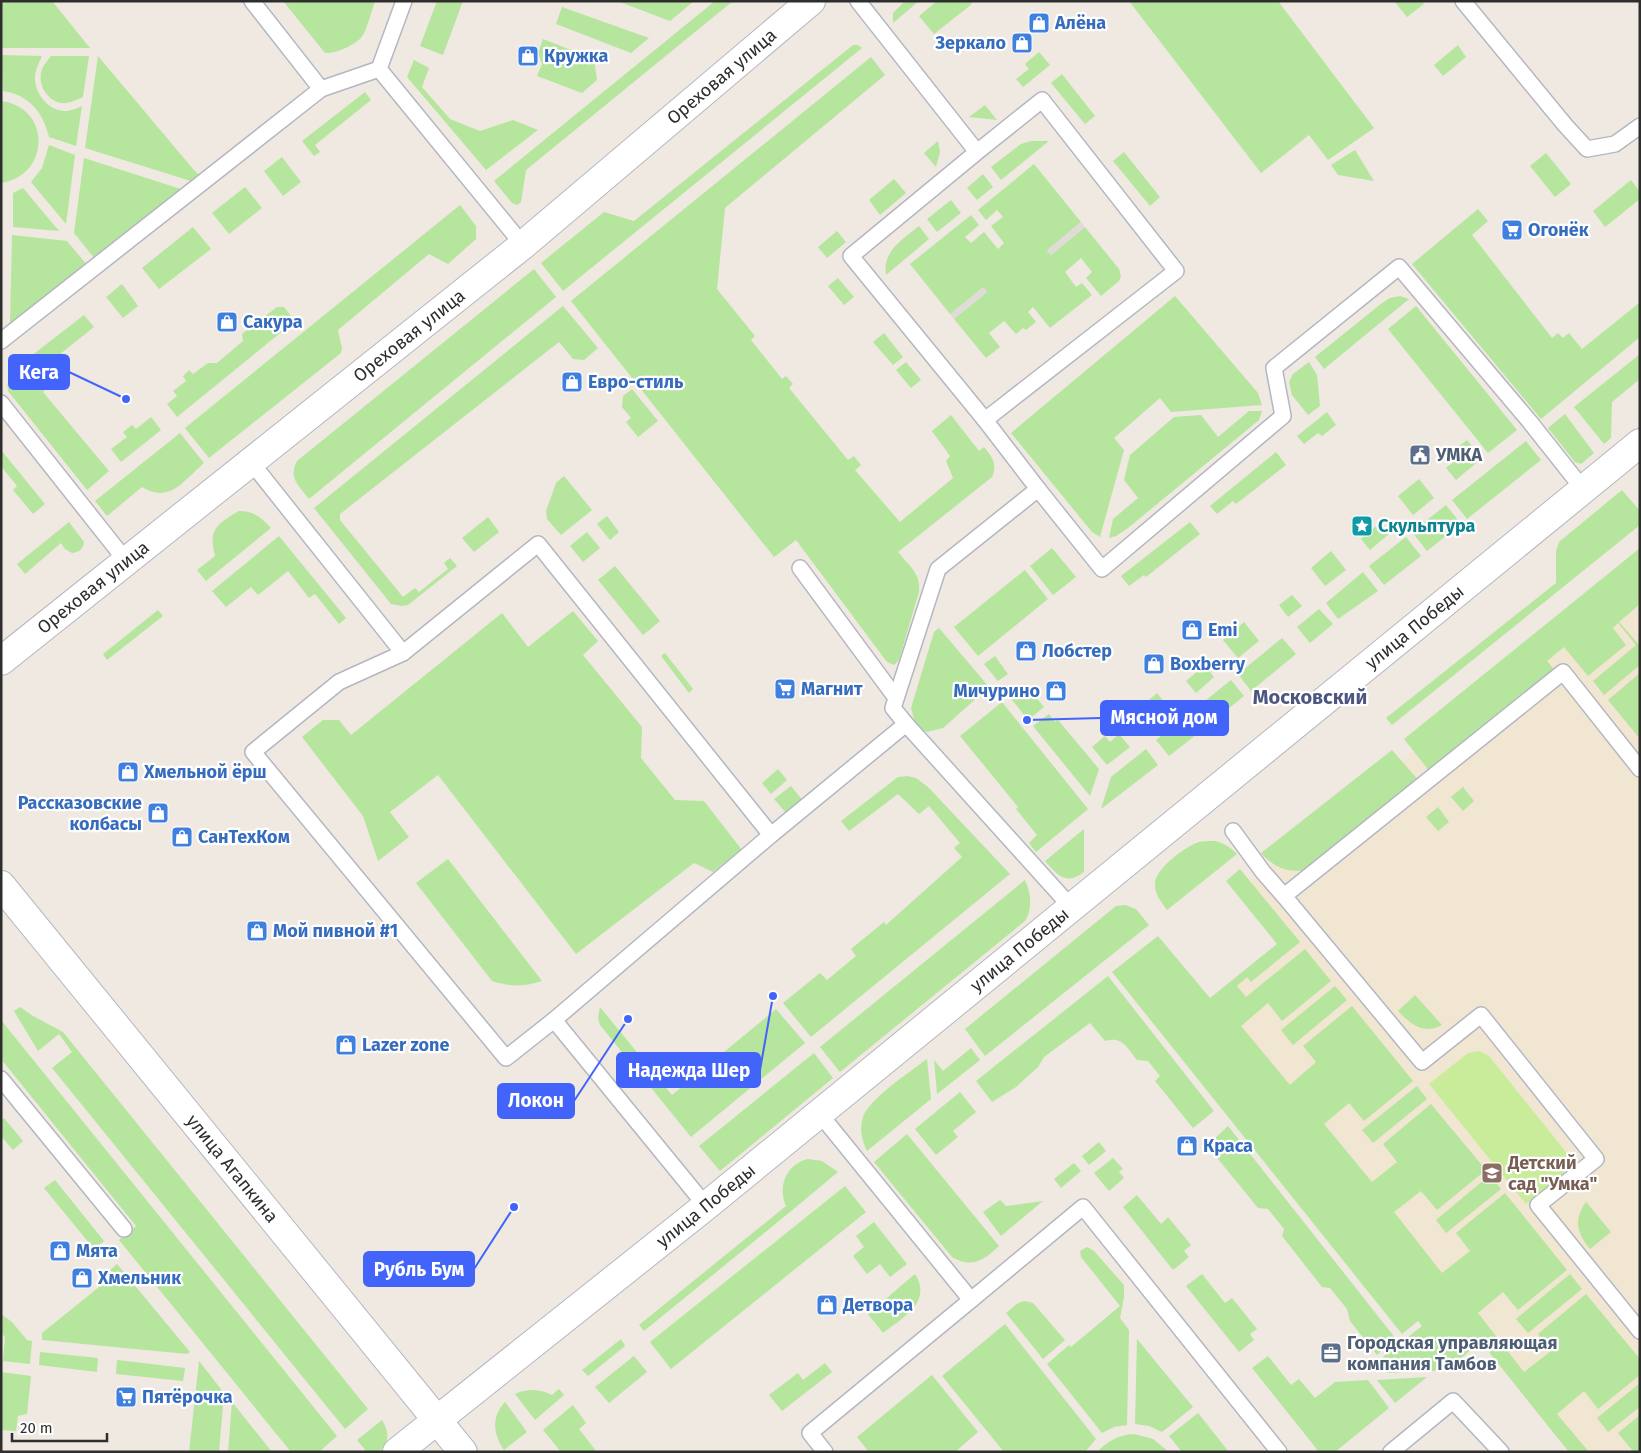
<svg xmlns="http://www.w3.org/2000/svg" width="1641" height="1453" font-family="'Fira Sans',sans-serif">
	<rect width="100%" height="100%" fill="#efe9e1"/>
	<!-- education -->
	<polygon fill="#f0e6d1" points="1640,593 1640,1452 1569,1452 1209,1005 1281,943 1239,892 1414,751"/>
	<!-- green -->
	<g fill="#b6e59e">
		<polygon points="1,1 52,1 90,48 1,48"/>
		<path d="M283,1h92c-3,9 -9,32 -14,37 -8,8 -26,16 -36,15z"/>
		<polygon points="437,1 463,1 443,55 420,46"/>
		<polygon points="617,1 694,1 670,21"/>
		<polygon points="715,1 733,1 526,170 521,202 517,205 512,203 494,181"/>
		<polygon points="905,1 919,1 893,23 893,13"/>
		<polygon points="937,1 970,1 972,4 934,34 919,16"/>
		<polygon points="1129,1 1278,1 1374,128 1328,160 1309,135 1261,173"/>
		<polygon points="1394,1 1422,1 1424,4 1407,17"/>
		<polygon points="562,7 649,38 631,53 556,24"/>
		<polygon points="543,39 594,59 597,80 582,93 537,76 542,64 538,53"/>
		<polygon points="853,45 858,45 862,48 563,291 541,263 604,212 634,221"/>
		<polygon points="1458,45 1466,57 1443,76 1434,65"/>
		<polygon points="1039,52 1050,65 1023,87 1016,79 1029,69 1025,64"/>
		<path d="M1,55l41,1c-3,7 -7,14 -7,22 0,17 15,34 32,33 6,-1 11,-3 15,-5l-6,40 -27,-9c-6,-25 -20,-42 -46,-46z"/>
		<path d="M51,56h38l-6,41c-7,3 -14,7 -22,6 -15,-3 -24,-20 -19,-34 2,-5 6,-9 9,-13z"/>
		<polygon points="98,56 193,169 201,177 194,182 85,148"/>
		<path d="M871,57l14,18 -160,133 -8,81 38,47 -4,4 31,39 4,-3 7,8 -4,4 59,72 6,-4 7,9 -6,5 45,52 53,-44 -7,-17 4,-5 -18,-25 19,-16 28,36 5,-4c8,10 14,17 8,30l-94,75c11,14 23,21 21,40l-20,68 -5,5 -7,-3 -91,-122 -22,17 -203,-256z"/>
		<polygon points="414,60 429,68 422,87 450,119 480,131 513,120 538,130 486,170 407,77"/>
		<polygon points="1062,74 1095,116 1085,124 1051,83"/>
		<polygon points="365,92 371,100 315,145 320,152 314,156 302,141"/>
		<path d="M1,101c50,6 50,74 0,82z"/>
		<polygon points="985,105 997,120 969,117"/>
		<polygon points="938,141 940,152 936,167 924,153"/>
		<polygon points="1031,141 1049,141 1001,180 991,167 1021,144"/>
		<polygon points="49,145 75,155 66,224 31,182 42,168"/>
		<polygon points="1355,150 1374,181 1338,175 1331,165"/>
		<polygon points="1124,152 1160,197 1150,206 1113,161"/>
		<polygon points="1546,153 1571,184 1555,197 1530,166"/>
		<polygon points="282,157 301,182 283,196 264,171"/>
		<polygon points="84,158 184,190 95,259 74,233"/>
		<polygon points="1034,164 1081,222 1047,251 1051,255 1085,227 1119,269 1121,276 1119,281 1101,296 1086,278 1092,272 1081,258 1065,272 1076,287 1082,283 1092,295 1050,328 1033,307 1028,312 1036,322 1026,330 1023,328 1016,334 1004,321 989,333 1000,347 986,358 954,319 987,292 984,288 950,314 910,264 971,215 979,225 965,237 971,243 984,232 998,249 1004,243 991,226 1003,217 997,210 986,220 978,210"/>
		<polygon points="983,174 993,187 977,200 967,188"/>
		<polygon points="894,179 906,193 880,215 869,200"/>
		<polygon points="1631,180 1640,192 1640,199 1605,227 1593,211"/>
		<polygon points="245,187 262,208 229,234 212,213"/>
		<polygon points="23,188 59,231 13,227 13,193"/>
		<polygon points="951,200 961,213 937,232 927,219"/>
		<polygon points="460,205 476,226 476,239 448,264 429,254 338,330 342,348 341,353 209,458 185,428"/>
		<polygon points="1478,209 1488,221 1472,235 1552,338 1558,333 1563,338 1569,333 1582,349 1639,303 1640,304 1640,337 1541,419 1412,264"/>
		<path d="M919,226l10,13 -43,36c-4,-24 17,-36 33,-49z"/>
		<polygon points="193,227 211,249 159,289 142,268"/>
		<polygon points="837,231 846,242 827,258 818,247"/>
		<polygon points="12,235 67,241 87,265 10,324"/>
		<path d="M534,269l22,28 -247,202c-10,-13 -21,-21 -12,-38z"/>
		<polygon points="838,278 854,297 844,305 828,286"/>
		<polygon points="122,284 138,306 123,318 106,297"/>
		<polygon points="1175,296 1258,393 1262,405 1171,412 1160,398 1114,438 1124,450 1100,537 1092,532 1011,433"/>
		<polygon points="1400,296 1409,299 1324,369 1315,357 1382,303 1390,298"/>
		<polygon points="563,306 598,348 584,360 573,359 559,342 340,514 340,520 403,597 415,588 419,592 448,569 444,563 450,558 457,566 408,605 402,606 391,604 314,508"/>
		<polygon points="1416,306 1517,430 1488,453 1388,329"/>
		<polygon points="277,307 284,307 295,321 177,417 167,404 177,396 173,391 186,381 183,376 189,370 193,374 208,363 217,363 243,341 242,334"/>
		<path d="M84,315l10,12 -59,47 11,14 -3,4 66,79 -22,19 -79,-99c-1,-8 0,-14 5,-21z"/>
		<polygon points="884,333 903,357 893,365 873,342"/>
		<polygon points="1640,354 1640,379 1612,402 1611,438 1604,444 1574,407"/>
		<polygon points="906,362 921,380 911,388 896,370"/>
		<polygon points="1309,362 1317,375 1320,406 1308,415 1292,395 1289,382 1293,374"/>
		<polygon points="632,389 658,421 638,437 626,422 631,418 622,407 623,396"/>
		<polygon points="1249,411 1262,411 1259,420 1128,528 1116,536 1109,538 1113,519 1138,498 1124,480 1130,455 1174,417 1201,415 1218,437"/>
		<polygon points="1327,412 1336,425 1322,436 1318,433 1304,444 1297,436"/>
		<polygon points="1565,414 1594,453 1581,464 1575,462 1548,428"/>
		<polygon points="151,417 161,430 121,462 111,449 127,437 123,432 132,425 136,429"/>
		<path d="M180,433l24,30c-21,18 -34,41 -62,24l-35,29 -12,-15z"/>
		<polygon points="1467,440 1482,458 1456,480 1446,468 1464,454 1458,447"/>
		<polygon points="1526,441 1541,460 1467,519 1452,500"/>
		<polygon points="1,450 45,504 33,514 13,490 17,486 1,466"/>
		<polygon points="1276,452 1286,465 1236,504 1233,501 1217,514 1210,506"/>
		<polygon points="564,476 592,510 561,535 547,519 546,511 556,483"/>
		<polygon points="1419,479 1434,498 1413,515 1398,496"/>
		<polygon points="1622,490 1640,511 1640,525 1392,725 1386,718 1556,583 1556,551 1559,542"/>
		<polygon points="1446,505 1461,524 1427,551 1412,532"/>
		<path d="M239,511c15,0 22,6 32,17l-65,53 -9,-11 18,-14c-7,-27 2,-32 24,-45z"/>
		<polygon points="607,516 619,532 610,540 597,524"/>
		<polygon points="488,517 499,532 474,552 462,538"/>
		<path d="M69,522l15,20c-1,7 -4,10 -12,11l-7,-4 -4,-6 -36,31 -8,-10z"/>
		<polygon points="1190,522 1200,534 1146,577 1144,575 1129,586 1121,576"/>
		<polygon points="1380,523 1389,534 1370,550 1361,539"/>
		<polygon points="587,532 600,548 583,562 570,546"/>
		<polygon points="279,536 346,618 339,624 315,594 309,598 288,571 258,595 251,587 226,607 212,591"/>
		<polygon points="1406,537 1421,556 1384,585 1369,566"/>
		<polygon points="1052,548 1076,577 1053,595 1030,566"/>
		<polygon points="1640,548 1640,604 1619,622 1640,646 1640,665 1604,695 1593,681 1636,645 1618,623 1613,628 1626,645 1588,676 1564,647 1547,661 1556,672 1431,773 1404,739"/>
		<polygon points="1331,551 1346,570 1325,586 1311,568"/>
		<polygon points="615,566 660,621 643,635 598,580"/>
		<polygon points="1025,570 1048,599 978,656 954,627"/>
		<polygon points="1363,572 1378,591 1338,619 1326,603"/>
		<polygon points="1292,595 1302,606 1288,617 1279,605"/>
		<polygon points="1319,609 1333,624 1310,643 1297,627"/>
		<polygon points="158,610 163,616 107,660 103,654"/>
		<polygon points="573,611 598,641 583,655 642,727 641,758 675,800 704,801 742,850 713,872 694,863 576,954 438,775 390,812 409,837 378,861 363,816 302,737 323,720 339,720 351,735 502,613 528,647"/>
		<polygon points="1244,622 1259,641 1238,658 1223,640"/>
		<polygon points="939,628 989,687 943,728 927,732 919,728 915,722 911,708 934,632"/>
		<polygon points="1282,638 1296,654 1251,691 1238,674"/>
		<polygon points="665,653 693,689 689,693 661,656"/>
		<polygon points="995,656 1008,674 998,681 984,664"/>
		<polygon points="1205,665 1214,677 1196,693 1186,681"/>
		<polygon points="1640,673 1640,739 1608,700"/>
		<polygon points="1231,680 1244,696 1208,725 1195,709"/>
		<polygon points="1025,684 1044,707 1028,720 1009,696"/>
		<polygon points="1157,693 1172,712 1151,729 1136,711"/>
		<polygon points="1002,702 1088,809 1036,852 1029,843 1037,835 1016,809 1018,807 960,736"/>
		<polygon points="1049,714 1055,722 1058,720 1099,769 1090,796 1033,726"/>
		<polygon points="1188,715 1201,731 1169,756 1156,740"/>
		<polygon points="1119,734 1130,747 1107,765 1092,747 1105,736 1110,742"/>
		<polygon points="1146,749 1158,765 1101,809 1111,777"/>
		<path d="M1392,750l28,32 -109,87c-20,5 -36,0 -50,-16z"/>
		<polygon points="778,769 787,780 771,794 762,783"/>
		<polygon points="907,776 916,778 928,787 1010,874 811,1037 783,1003 820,973 827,980 856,956 851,949 884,922 886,925 962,857 954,848 960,843 929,806 919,814 898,794 849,831 841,821 898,777"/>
		<polygon points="791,786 803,801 787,814 774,799"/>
		<polygon points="1463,787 1474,801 1463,811 1451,797"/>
		<polygon points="1438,807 1449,822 1438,831 1426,817"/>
		<path d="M1084,829v43c-19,14 -26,3 -39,-11z"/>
		<path d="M1215,841c9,2 15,6 22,13l-70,56c-6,-9 -13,-16 -12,-27 1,-15 31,-37 44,-41 5,-1 10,-1 16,-1z"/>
		<path d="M448,859l94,122c-20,6 -30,6 -50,0l-76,-98z"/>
		<polygon points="1240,869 1300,942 1251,982 1247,977 1237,986 1246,997 1305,949 1331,981 1282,1021 1268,1003 1241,1026 1290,1085 1316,1062 1303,1046 1352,1006 1413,1081 1364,1121 1349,1103 1324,1124 1372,1182 1397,1162 1383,1144 1431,1104 1486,1170 1437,1210 1421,1191 1394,1212 1442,1273 1470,1251 1456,1233 1505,1193 1567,1270 1518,1310 1503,1292 1478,1313 1524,1372 1551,1351 1538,1334 1586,1294 1640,1359 1640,1375 1598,1409 1584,1391 1557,1414 1589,1452 1569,1452 1480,1341 1450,1369 1445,1362 1434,1371 1387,1373 1378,1361 1422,1326 1418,1321 1402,1334 1112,972 1158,936 1210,998 1277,944 1226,881"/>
		<path d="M1025,880c6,13 8,28 0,41l-185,151 -20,-25z"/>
		<polygon points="1125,905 1136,909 1149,925 985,1056 965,1029 1116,906"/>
		<path d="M1108,976l106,135 -21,17 -38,-47 5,-5 -12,-15 -11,-1c-10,-12 -14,-24 -32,-19l-15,-18 -46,34 -6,10 -22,20 -24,15 -16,-21z"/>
		<polygon points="1335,986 1347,1000 1293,1045 1281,1030"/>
		<path d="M1415,995l27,30c-18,10 -32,-1 -44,-14z"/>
		<polygon points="20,1007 33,1016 63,1032 368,1409 345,1429 52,1068 72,1052 59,1034 38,1051 14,1011"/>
		<polygon points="600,1007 672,1095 776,1009 805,1043 691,1137 600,1025 598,1018"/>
		<polygon points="1,1020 337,1436 319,1452 291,1452 119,1240 136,1226 1,1059"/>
		<polygon points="971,1048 980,1060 937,1094 934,1060 943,1071"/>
		<polygon points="814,1053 833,1078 720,1171 699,1146"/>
		<path d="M927,1059l4,40 -64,52c-5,-10 -8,-23 -4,-34 7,-19 47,-45 64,-58z"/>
		<polygon points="1417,1086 1427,1099 1373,1143 1362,1130"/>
		<polygon points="960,1092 976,1112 953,1131 958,1137 936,1155 915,1129"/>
		<polygon points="4,1118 23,1141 13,1150 1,1136 1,1120"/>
		<polygon points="1228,1126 1396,1339 1377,1355 1350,1321 1347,1309 1330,1288 1322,1287 1282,1236 1284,1229 1268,1209 1258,1208 1218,1159 1219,1153 1211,1142"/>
		<path d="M907,1134l92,112c-15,14 -27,23 -47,11l-78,-95z"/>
		<polygon points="1099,1142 1106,1151 1089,1165 1082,1156"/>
		<polygon points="1113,1158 1123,1169 1119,1172 1124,1178 1109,1191 1094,1173"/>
		<path d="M808,1159l14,2 16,11 -48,40 -146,119 -5,-6 147,-119c-9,-20 1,-42 22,-47z"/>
		<polygon points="1074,1163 1081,1171 1061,1188 1054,1179"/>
		<polygon points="1490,1175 1501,1189 1446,1233 1436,1220"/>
		<polygon points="55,1180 104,1241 94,1249 44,1188"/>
		<polygon points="845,1186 866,1212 671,1369 650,1342"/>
		<polygon points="1137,1195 1161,1224 1168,1217 1191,1245 1184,1251 1189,1257 1173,1270 1123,1207"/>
		<polygon points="1000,1200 1006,1206 1043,1201 1001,1236 983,1212"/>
		<path d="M1586,1202l25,30 -21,17c-13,-16 -17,-29 -4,-47z"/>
		<polygon points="874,1222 907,1264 890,1277 880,1264 867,1274 853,1256 864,1247 856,1236"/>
		<polygon points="1087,1247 1094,1251 1124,1285 1124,1297 1120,1318 1129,1330 1127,1425 1114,1427 1102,1433 1047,1364 1069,1345 1071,1347 1120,1306 1081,1257 1080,1251"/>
		<polygon points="117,1264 190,1352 187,1354 42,1340 42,1333 114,1275 110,1270"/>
		<path d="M915,1274c18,28 -13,44 -32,59l-15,-19z"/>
		<polygon points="1202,1274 1225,1303 1232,1298 1257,1329 1250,1334 1254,1340 1239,1352 1186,1286"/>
		<polygon points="1570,1274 1582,1289 1528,1333 1516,1319"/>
		<polygon points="1025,1301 1033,1303 1065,1340 1043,1359 1006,1313 1018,1303"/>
		<polygon points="1,1314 12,1322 27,1340 32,1341 30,1364 3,1361 5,1337 1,1333"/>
		<polygon points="1005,1324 1096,1439 1085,1452 1004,1452 942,1376"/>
		<polygon points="621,1339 625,1346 588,1376 582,1370"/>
		<polygon points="1137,1339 1193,1407 1162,1432 1149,1426 1135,1424"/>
		<polygon points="40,1352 98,1358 97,1372 39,1365"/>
		<polygon points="634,1356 647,1372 609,1403 595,1387"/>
		<polygon points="1268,1356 1291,1385 1299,1379 1315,1398 1335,1382 1368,1380 1389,1408 1335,1452 1319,1452 1252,1368"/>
		<polygon points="117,1360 185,1368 183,1381 116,1374"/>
		<polygon points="199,1361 224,1393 219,1452 189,1452"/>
		<polygon points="825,1363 832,1372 782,1411 769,1395 798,1373 803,1380"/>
		<polygon points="1,1372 31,1376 27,1414 18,1416 16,1431 1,1430"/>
		<polygon points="932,1375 978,1432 955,1452 869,1452 857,1437"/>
		<polygon points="1427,1377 1395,1403 1377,1380"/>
		<polygon points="1640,1383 1640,1407 1608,1432 1597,1418"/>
		<path d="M559,1389l5,6 -29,25 -20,-26c12,-6 25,-5 37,1z"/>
		<polygon points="232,1402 272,1452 228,1452"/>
		<path d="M505,1402l22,30 -23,18c-11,-16 -13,-33 1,-48z"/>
		<polygon points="573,1405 586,1423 579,1429 597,1452 561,1452 543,1430"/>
		<polygon points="1198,1413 1229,1452 1182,1452 1169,1436"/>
		<polygon points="1640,1415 1640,1452 1630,1452 1632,1450 1618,1433"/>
		<path d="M382,1420c7,12 8,22 -3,32h-12l-10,-12z"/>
		<path d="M1134,1434l19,5 16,13h-72c11,-11 21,-17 37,-18z"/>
	</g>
	<!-- pitch -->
	<path fill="#c9ec9a" d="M1479,1051l10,5 77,96c3,8 3,15 -2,21l-38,31 -97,-120 39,-31z"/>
	<!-- plaza -->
	<g fill="#dfdcd8">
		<polygon points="1081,222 1085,227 1051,255 1047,250"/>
		<polygon points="983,287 987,292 954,319 950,314"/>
	</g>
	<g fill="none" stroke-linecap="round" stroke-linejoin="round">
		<!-- service casing -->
		<g stroke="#b4b7c1" stroke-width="18">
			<g id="service">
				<polyline points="858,1 977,152 1042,100 1176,271 985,420 851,256 977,152"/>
				<polyline points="1463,1 1565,125 1587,149 1615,144 1640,126"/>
				<polyline points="379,69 404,1"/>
				<polyline points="321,89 379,69 523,245"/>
				<polyline points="1,341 321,89 252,1"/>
				<polyline points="1,403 127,562"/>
				<polyline points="251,462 403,653 538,544 771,835 906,724 1072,908"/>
				<polyline points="1038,489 1102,569 1283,416 1274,368 1399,267 1530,422 1583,489"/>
				<polyline points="800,568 896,698"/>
				<polyline points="403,653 339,682 253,752 506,1058 554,1020 771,835"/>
				<polyline points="906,724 893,708 938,569 1038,489 985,420"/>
				<polyline points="1640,769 1563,672 1284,896 1422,1062 1481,1015 1596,1159 1538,1205 1640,1331"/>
				<polyline points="1233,831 1263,872 1284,896"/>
				<polyline points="554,1020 706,1206"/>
				<polyline points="1,1079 124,1229"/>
				<polyline points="819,1113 971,1300 810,1433 825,1452"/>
				<polyline points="971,1300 1083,1207 1279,1452"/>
				<polyline points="1391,1452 1453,1401 1501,1452"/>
			</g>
		</g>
		<!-- minor casing -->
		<g stroke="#b4b7c1" stroke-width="30">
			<g id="minor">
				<path id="s1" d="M1,661l522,-416 288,-244"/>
				<path id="s2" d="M397,1452l309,-246 934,-763"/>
			</g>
		</g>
		<!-- secondary casing -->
		<g stroke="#b4b7c1" stroke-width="30">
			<g id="secondary">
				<path id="s3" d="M1,885l462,567"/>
			</g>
		</g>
		<!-- service -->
		<use href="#service" stroke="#fff" stroke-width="15"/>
		<!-- minor -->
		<use href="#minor" stroke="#fff" stroke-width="28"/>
		<!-- secondary -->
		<use href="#secondary" stroke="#fff" stroke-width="28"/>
	</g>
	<!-- icons -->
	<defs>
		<g id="shop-square" transform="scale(1.125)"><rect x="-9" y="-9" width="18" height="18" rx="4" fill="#3f7fe0" stroke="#fff"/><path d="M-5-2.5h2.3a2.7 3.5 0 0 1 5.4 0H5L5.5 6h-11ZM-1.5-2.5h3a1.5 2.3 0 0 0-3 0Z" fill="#fff"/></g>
		<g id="supermarket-square" transform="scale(1.125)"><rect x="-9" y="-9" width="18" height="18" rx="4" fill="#3f7fe0" stroke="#fff"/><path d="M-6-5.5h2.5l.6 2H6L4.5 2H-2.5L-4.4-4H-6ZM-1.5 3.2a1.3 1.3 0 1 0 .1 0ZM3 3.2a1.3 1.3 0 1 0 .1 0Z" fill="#fff"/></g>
		<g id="civic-square" transform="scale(1.125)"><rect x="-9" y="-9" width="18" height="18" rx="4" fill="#5c6f8a" stroke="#fff"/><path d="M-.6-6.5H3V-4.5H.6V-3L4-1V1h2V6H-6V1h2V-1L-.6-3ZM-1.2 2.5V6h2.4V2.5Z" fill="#fff"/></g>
		<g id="sight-square" transform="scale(1.125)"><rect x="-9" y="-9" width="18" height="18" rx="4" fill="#0f9aa8" stroke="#fff"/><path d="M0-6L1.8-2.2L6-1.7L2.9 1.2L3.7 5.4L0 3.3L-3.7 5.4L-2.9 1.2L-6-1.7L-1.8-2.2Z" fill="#fff"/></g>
		<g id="school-square" transform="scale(1.125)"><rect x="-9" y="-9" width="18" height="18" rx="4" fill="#8d6e63" stroke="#fff"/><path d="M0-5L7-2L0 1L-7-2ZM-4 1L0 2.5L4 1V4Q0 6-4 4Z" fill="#fff"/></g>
		<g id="office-square" transform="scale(1.125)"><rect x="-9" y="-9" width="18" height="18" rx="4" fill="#5c6f8a" stroke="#fff"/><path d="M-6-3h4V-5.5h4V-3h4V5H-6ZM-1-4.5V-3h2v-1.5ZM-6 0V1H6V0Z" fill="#fff"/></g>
	</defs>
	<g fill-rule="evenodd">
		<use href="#shop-square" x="1039" y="23"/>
		<use href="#shop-square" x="1022" y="43"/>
		<use href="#shop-square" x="528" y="56"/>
		<use href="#supermarket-square" x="1512" y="230"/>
		<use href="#shop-square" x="227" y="322"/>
		<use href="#shop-square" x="572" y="382"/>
		<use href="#civic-square" x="1420" y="455"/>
		<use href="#sight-square" x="1362" y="526"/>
		<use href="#shop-square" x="1192" y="630"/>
		<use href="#shop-square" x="1026" y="651"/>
		<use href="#shop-square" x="1154" y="664"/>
		<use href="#supermarket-square" x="785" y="689"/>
		<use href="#shop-square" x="1056" y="691"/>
		<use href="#shop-square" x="128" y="772"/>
		<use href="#shop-square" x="158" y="813"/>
		<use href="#shop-square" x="182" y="837"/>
		<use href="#shop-square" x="257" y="931"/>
		<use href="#shop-square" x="346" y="1045"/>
		<use href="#shop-square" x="1187" y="1146"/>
		<use href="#school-square" x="1492" y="1173"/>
		<use href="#shop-square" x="60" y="1251"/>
		<use href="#shop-square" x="82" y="1278"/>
		<use href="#shop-square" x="827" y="1305"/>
		<use href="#office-square" x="1331" y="1353"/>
		<use href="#supermarket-square" x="126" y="1397"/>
	</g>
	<g text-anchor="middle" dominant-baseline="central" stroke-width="4.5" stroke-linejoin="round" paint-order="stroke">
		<!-- shop labels -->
		<g font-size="18" font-weight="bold" fill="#366cbe" stroke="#fff" text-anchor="start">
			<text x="1055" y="23">Алёна</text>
			<text x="1006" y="43" text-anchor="end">Зеркало</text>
			<text x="544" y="56">Кружка</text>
			<text x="1528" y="230">Огонёк</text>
			<text x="243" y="322">Сакура</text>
			<text x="588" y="382">Евро-стиль</text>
			<text x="1208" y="630">Emi</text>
			<text x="1042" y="651">Лобстер</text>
			<text x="1170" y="664">Boxberry</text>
			<text x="801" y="689">Магнит</text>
			<text x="1040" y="691" text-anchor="end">Мичурино</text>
			<text x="144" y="772">Хмельной ёрш</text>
			<text x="142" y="803" text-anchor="end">Рассказовские<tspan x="142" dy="21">колбасы</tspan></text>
			<text x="198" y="837">СанТехКом</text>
			<text x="273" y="931">Мой пивной #1</text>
			<text x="362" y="1045">Lazer zone</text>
			<text x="1203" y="1146">Краса</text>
			<text x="76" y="1251">Мята</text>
			<text x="98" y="1278">Хмельник</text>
			<text x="843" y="1305">Детвора</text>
			<text x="142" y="1397">Пятёрочка</text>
		</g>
		<!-- street labels -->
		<g font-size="18" fill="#2e2e2e" stroke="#fff">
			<text stroke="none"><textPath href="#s1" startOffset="928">Ореховая улица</textPath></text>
			<text stroke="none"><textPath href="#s1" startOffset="522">Ореховая улица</textPath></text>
			<text stroke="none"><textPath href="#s1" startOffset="118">Ореховая улица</textPath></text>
			<text stroke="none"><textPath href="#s2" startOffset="1310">улица Победы</textPath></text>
			<text stroke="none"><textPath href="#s2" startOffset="800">улица Победы</textPath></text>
			<text stroke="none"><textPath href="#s3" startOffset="366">улица Агапкина</textPath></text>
			<text stroke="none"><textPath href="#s2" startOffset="395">улица Победы</textPath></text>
		</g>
		<!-- service labels -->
		<g font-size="18" font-weight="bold" fill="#4e5e75" stroke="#fff" text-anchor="start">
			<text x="1436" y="455">УМКА</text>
			<text x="1347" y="1343">Городская управляющая<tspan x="1347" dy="21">компания Тамбов</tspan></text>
		</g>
		<!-- culture labels -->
		<g font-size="18" font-weight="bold" fill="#0d838f" stroke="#fff" text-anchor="start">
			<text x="1378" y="526">Скульптура</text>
		</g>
		<!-- education labels -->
		<g font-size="18" font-weight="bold" fill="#785e54" stroke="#fff" text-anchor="start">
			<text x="1508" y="1163">Детский<tspan x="1508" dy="21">сад "Умка"</tspan></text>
		</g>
		<!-- quarter labels -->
		<g font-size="20" font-weight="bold" fill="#4d5680" stroke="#fff">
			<text x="1310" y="697">Московский</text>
		</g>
	</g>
	<!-- callouts -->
	<path fill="none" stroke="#4264fb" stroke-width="2" d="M126 399L69 372M1027 720L1101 718M773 996L760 1070M628 1019L574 1101M514 1207L474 1269"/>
	<g fill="#4264fb" stroke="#fff" stroke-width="2">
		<circle cx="126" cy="399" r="5"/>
		<circle cx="1027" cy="720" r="5"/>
		<circle cx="773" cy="996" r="5"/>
		<circle cx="628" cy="1019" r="5"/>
		<circle cx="514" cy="1207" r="5"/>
	</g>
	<g fill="#4264fb" stroke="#4264fb" stroke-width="2">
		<rect x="9" y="355" width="60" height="34" rx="5"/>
		<rect x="1101" y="701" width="127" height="34" rx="5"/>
		<rect x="617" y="1053" width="143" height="34" rx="5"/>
		<rect x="498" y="1084" width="76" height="34" rx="5"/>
		<rect x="364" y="1252" width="110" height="34" rx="5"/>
	</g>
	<g font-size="19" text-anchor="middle" font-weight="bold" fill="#fff">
		<text x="39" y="379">Кега</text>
		<text x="1164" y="724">Мясной дом</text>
		<text x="689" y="1077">Надежда Шер</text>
		<text x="536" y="1107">Локон</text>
		<text x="419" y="1276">Рубль Бум</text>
	</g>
	<!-- border -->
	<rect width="1641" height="1453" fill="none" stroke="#2e2e2e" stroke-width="5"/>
	<!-- scale -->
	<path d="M12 1433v8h95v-8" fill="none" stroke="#2e2e2e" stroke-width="2.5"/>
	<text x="20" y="1433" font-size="15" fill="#2e2e2e" stroke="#ffffff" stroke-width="4" paint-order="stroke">20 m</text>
</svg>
